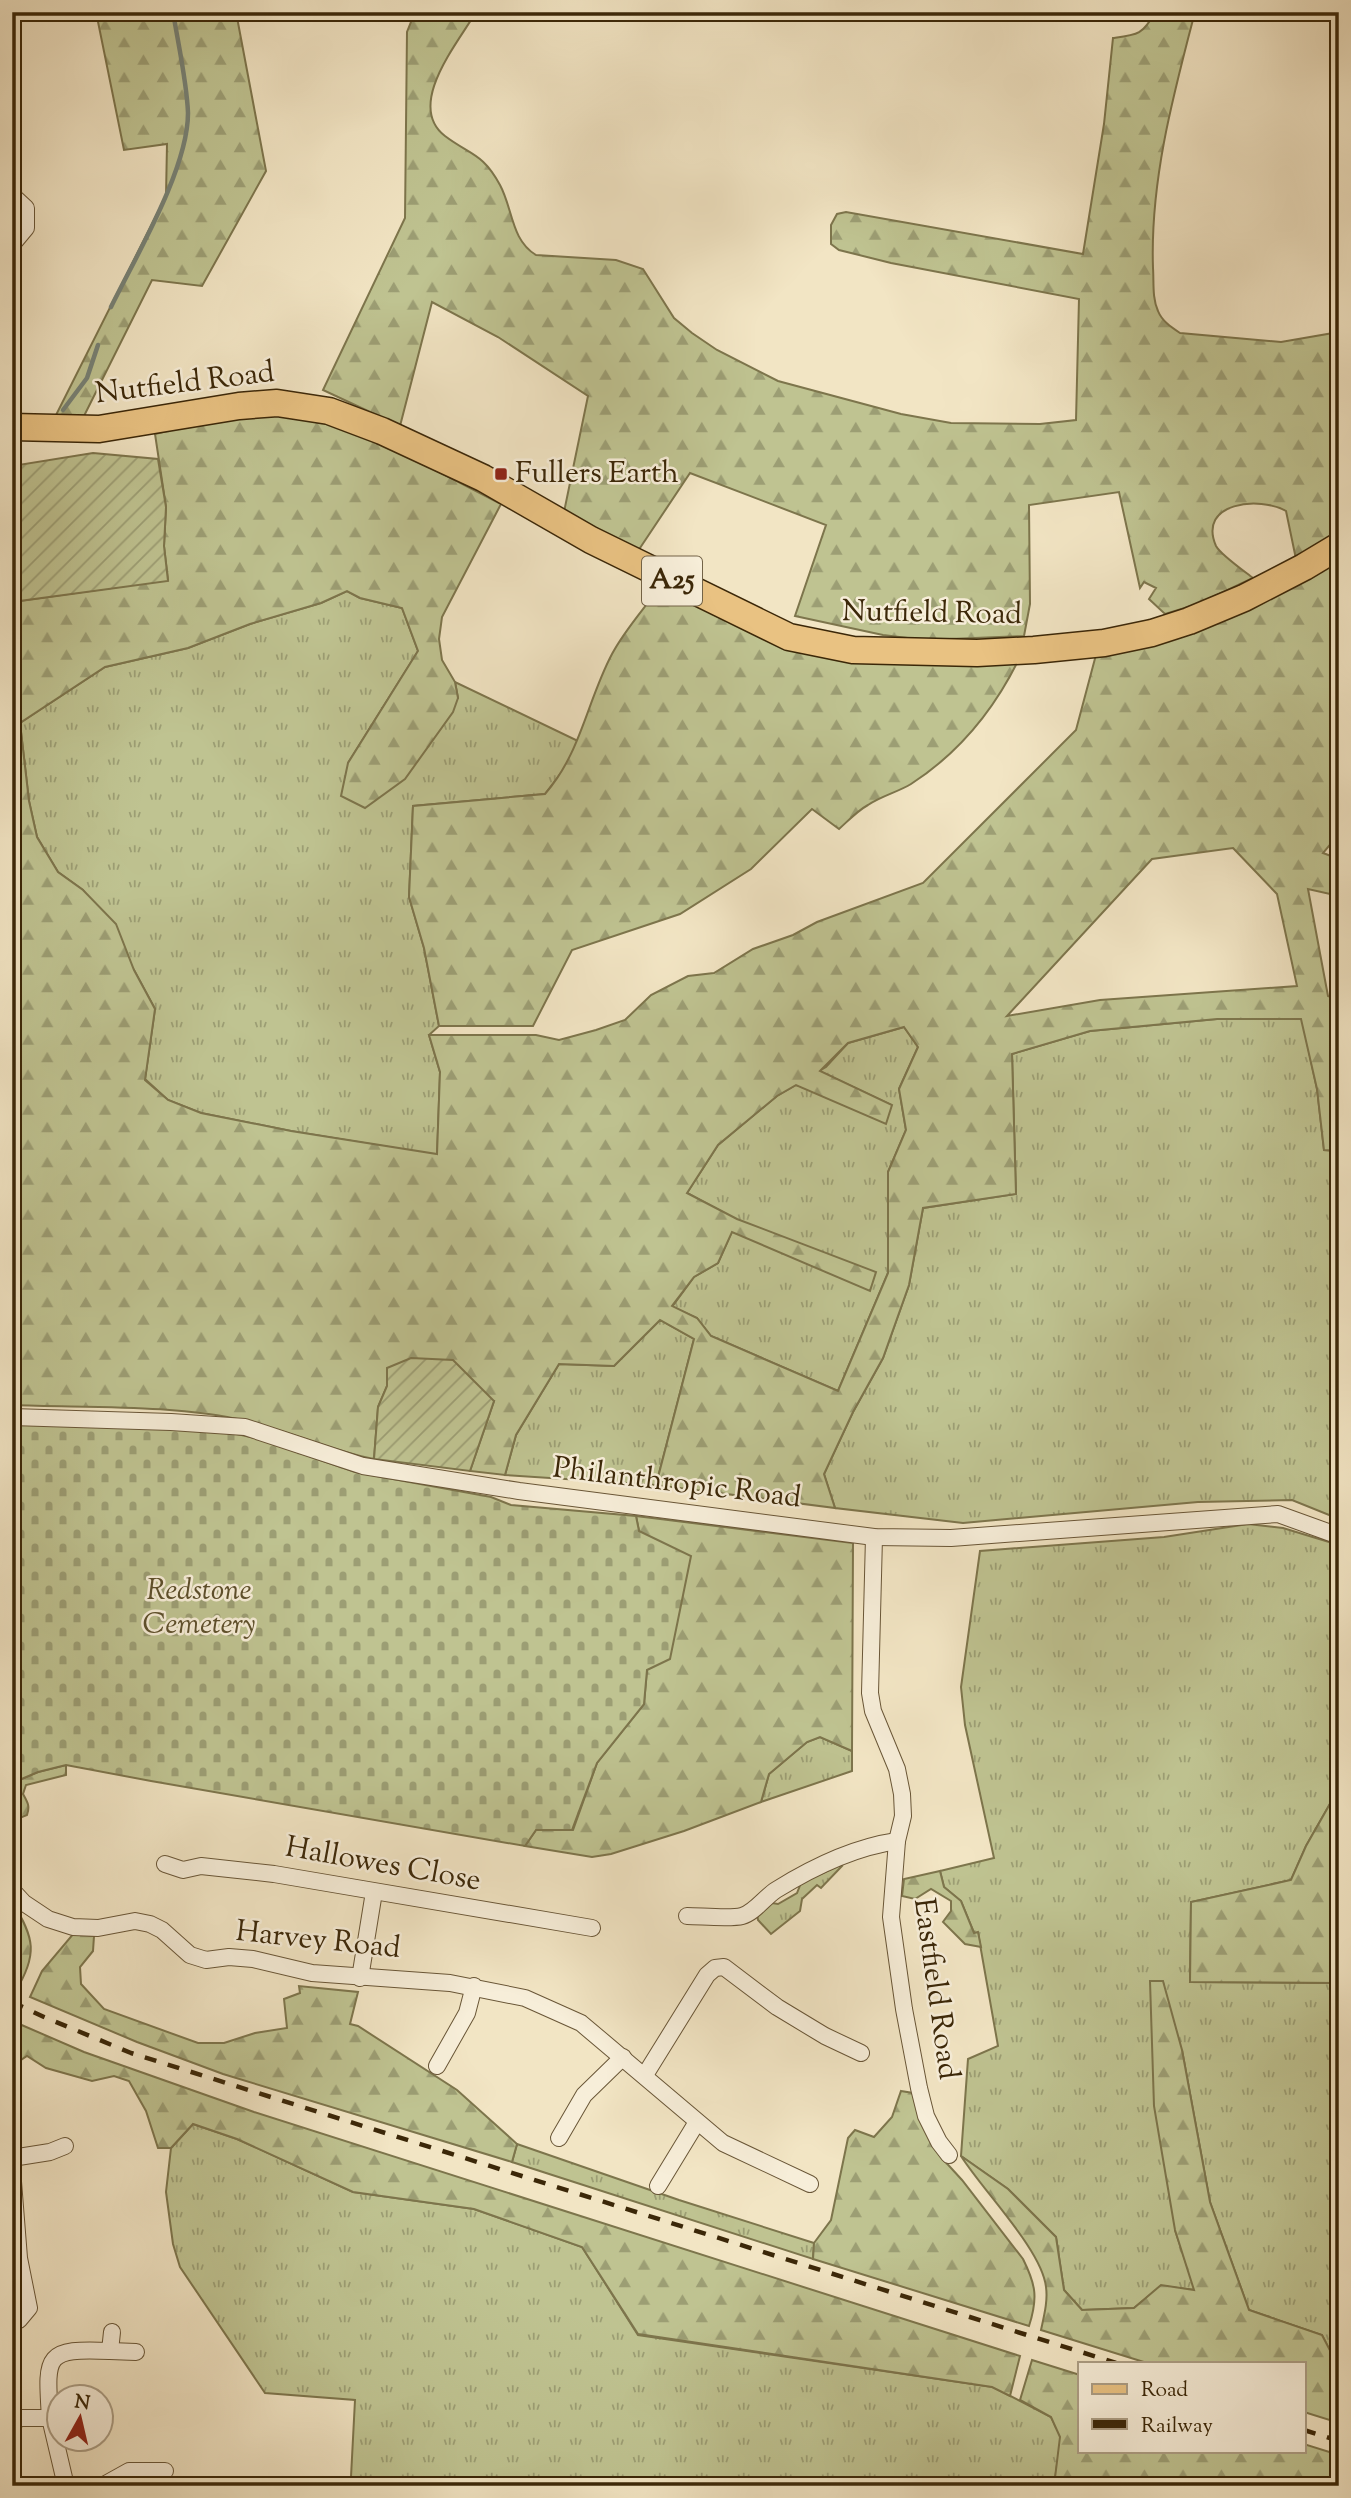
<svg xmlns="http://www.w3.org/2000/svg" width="1351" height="2498" font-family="'Sorts Mill Goudy',serif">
	<defs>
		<pattern id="grass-tufts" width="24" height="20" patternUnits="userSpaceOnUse" patternTransform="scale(1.75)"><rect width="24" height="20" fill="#bfc391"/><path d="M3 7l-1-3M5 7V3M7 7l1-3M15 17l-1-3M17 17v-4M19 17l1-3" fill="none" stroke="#9c9e74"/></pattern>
		<pattern id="forest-firs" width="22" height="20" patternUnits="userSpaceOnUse" patternTransform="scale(1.75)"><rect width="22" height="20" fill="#bfc391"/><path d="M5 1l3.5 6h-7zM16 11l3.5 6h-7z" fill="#9c9e74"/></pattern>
		<pattern id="cemetery-stones" width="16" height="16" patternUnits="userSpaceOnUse" patternTransform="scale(1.75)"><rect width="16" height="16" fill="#bfc391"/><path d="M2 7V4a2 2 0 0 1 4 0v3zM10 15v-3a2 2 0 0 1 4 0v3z" fill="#9c9e74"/></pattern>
		<pattern id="garden-furrows" width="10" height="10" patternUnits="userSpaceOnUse" patternTransform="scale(1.75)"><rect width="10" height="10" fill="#bfc391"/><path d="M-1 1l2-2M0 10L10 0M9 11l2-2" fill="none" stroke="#9c9e74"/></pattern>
	</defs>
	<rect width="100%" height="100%" fill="#f2e5c4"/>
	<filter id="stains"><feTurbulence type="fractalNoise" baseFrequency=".00286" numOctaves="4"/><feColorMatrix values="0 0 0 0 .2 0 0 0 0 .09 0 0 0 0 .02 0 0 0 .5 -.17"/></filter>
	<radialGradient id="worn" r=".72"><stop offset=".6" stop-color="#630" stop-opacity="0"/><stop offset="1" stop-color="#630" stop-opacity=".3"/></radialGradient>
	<!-- grass -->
	<g fill="url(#grass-tufts)" stroke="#7d754c" stroke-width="2">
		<polygon points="347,591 360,598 402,608 418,651 348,763 458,698 455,682 578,741 567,765 545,794 413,806 409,897 424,948 439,1026 429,1035 440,1072 437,1155 291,1131 201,1113 168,1100 145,1079 155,1009 134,970 83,890 58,872 37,837 29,801 20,723 105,667 188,648 250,624 321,603"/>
		<polygon points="1217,1019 1302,1019 1317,1089 1324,1150 1339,1151 1339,1519 1292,1500 1198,1502 963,1523 835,1508 824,1474 853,1412 883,1358 909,1285 923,1208 1016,1194 1012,1054 1090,1031"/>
		<polygon points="904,1027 918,1047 899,1089 906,1130 888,1172 888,1273 838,1391 711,1336 697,1318 672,1307 694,1277 718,1263 737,1220 687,1193 718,1145 777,1096 796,1085 891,1105 819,1071 826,1067 848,1043"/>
		<polygon points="660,1320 694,1339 656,1485 505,1475 516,1435 559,1364 614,1366"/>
		<polygon points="1248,1524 1283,1528 1339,1545 1339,1788 1306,1846 1291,1880 1191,1902 1190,1982 1339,1983 1339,2362 1336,2363 1322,2335 1249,2310 1210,2202 1182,2050 1175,2230 1195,2290 1161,2286 1134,2308 1082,2310 1064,2290 1056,2237 1008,2189 961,2156 968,2059 998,2046 978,1933 974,1933 961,1901 944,1887 940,1871 994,1858 965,1725 961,1687 980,1551 1164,1537"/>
		<polygon points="820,1737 852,1751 852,1771 761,1802 769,1774 807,1742"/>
		<polygon points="840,1865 842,1866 821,1888 817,1885 802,1899 800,1911 771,1934 758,1920 757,1914 772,1903 778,1904 797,1893 801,1883"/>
		<polygon points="193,2124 237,2139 353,2192 474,2209 582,2247 638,2335 993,2387 1051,2417 1061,2437 1054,2486 361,2486 361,2478 351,2477 355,2400 265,2393 180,2267 173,2244 166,2192 171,2148"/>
		<polygon points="517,2144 679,2200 814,2243 813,2259 512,2162"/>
	</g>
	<!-- forest -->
	<g fill="url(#forest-firs)" stroke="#7d754c" stroke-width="2" fill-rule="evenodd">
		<polygon points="96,12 236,12 266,171 202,286 152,280 84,416 56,415 166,196 167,144 124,150"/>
		<path d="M415,12h61c-18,31 -71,93 -31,124 25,19 38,17 55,49 13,24 11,55 36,70l80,5 27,9 31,49 18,15 25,17 61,31 123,33 50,9 89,1 36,-4 3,-121 -188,-36 -52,-13 -8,-6v-19l6,-11 9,-2 237,42 21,-130 9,-86c24,-3 30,-3 42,-26h40c-22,84 -45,169 -42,256 1,14 -1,30 5,43 4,10 13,16 22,22l101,9 58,-10v205l-43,22 -10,-48c-26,-15 -89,-9 -70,35 5,9 28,25 37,32l-55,26 -33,10 -16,-15 7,-11 -12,-6 -4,6 -21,-96 -90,13 1,99 -6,32 -100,4 -41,-5 -88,-19 31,-91 -136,-52 -52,78 -74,-39 24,-116 -90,-59 -66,-35 -32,124 -77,-36 82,-172 2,-186z"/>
		<path d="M285,411l87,26 129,67 -59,113 -3,22 3,21 13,22 3,16 -5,14 -48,67 -40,29 -24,-12 7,-33 70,-112 -16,-43 -42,-10 -13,-7 -26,12 -71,21 -62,24 -83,19 -85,56 9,78 8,36 21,35 25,18 33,34 18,46 21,39 -10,71 23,20 33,13 90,18 146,23 3,-82 -11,-37h107l23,5 37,-10 29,-10 26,-25 37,-19 26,-3 39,-24 40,-14 24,-13 106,-39 153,-153 21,-79 242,-95v278l-16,19 16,6v37l-31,-7 20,107 11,4v151l-15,-1 -7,-61 -16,-70h-84l-127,12 -78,23 4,140 -93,14 -14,77 -26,73 -30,54 -29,62 11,34 -179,-23 38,-146 -34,-19 -46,46 -55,-2 -43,71 -11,40 -35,-4 24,-70 -107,-15 -9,21 -4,52c-43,-8 -84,-28 -128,-38 -72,-17 -159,-13 -234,-16v-803l156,-22 -4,-34 2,-39 -11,-73 73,-18zM1233,848l44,46 20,92 -197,14 -93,16 145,-157zM904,1027l14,20 -19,42 7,41 -18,42v101l-50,118 -127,-55 -14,-18 -25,-12 22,-29 24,-14 14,-31 138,59 6,-19 -139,-53 -50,-26 31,-48 59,-49 19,-11 90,39 6,-19 -72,-34 28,-28z"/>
		<path d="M659,588l124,59 236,12c-25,51 -60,94 -108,125 -13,8 -30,12 -43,21 -11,6 -20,16 -29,24l-27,-20 -61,60 -71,45 -108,36 -39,76h-94l-15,-78 -15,-51 4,-91 132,-12c36,-41 42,-93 67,-140 12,-23 31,-44 47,-66z"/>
		<polygon points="636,1516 853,1543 852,1751 820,1737 807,1742 769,1774 761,1802 684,1831 611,1854 592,1857 525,1846 536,1830 573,1830 597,1763 644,1704 647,1670 639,1531"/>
		<path d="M66,1765v10l-40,10 -3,9c5,9 7,12 4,21l-15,6v-38l26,-11z"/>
		<polygon points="1339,1788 1339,1870 1330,1882 1333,1917 1339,1917 1339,1983 1190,1982 1191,1902 1291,1880 1306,1846"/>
		<polygon points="940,1871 944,1887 961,1901 974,1933 978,1932 981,1947 965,1944 943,1922 951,1911 951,1901 931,1889 915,1899 902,1896 904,1879"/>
		<path d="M12,1902c23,36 26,53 3,90l-3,-1z"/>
		<polygon points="74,1933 94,1936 93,1951 80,1967 81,1984 104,2009 198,2043 224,2043 255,2033 287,2028 284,1999 300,1993 299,1986 358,1992 350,2024 358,2026 457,2090 517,2144 512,2162 223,2074 137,2042 30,1997 42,1971"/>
		<path d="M1150,1981h13l19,69 28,152 39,108 73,25 14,27h3v61l-35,-11v-49h-157l-106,-33c3,-14 7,-29 5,-43 -4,-37 -63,-96 -85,-131l47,33 48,48 8,53 18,20 52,-2 27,-23 33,5 -19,-60 -21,-124z"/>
		<polygon points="17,2023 84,2052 254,2112 1020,2356 1010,2396 992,2387 638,2334 582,2247 474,2209 353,2192 237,2139 193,2124 171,2148 158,2148 146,2111 129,2081 114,2076 92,2081 46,2068 27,2056 12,2066 12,2033"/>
		<path d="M901,2091l12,2 27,63 22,24 61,79c13,26 15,39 6,67l-216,-67 1,-16 17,-23 17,-82 7,-8 19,7 18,-20z"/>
		<polygon points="1032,2360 1080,2375 1080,2451 1304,2451 1304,2444 1339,2455 1339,2486 1054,2486 1060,2437 1051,2417 1020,2400"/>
	</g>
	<!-- cemetery -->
	<polygon fill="url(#cemetery-stones)" stroke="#7d754c" stroke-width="2" points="12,1422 223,1431 260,1439 355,1472 491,1497 511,1505 636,1516 639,1531 691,1556 670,1659 647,1670 644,1704 597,1763 572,1830 536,1830 525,1846 151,1781 66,1765 38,1772 12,1783"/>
	<!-- garden -->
	<g fill="url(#garden-furrows)" stroke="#7d754c" stroke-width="2">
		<polygon points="93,453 158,459 166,507 164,546 168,581 12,602 12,466"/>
		<polygon points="411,1358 453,1360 494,1401 470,1471 374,1459 378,1407 387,1386 387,1368"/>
	</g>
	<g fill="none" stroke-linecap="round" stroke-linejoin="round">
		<!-- stream -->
		<g stroke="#778175" stroke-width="4.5">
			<path d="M111,307c25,-51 77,-138 77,-194 -1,-30 -10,-70 -15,-101"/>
			<polyline points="63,410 87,378 98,345"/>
		</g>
		<!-- street casing -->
		<g stroke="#695637" stroke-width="18">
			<g id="street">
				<polyline points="12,195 26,208 26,228 16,240 12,240"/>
				<polyline points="12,1417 171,1422 245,1427 363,1466 519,1491 874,1537 951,1538 1278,1514 1339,1536"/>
				<polyline points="874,1537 870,1693 873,1711 897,1769 902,1794 903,1816 897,1841 891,1917 904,2009 919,2088 926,2116 939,2142 949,2155"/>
				<polyline points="165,1864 183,1870 201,1866 274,1874 592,1928"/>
				<polyline points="12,1890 24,1903 48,1919 73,1927 98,1928 135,1921 150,1924 162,1930 190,1955 206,1960 229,1957 253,1959 312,1973 450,1983 525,1998 581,2023 723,2143 810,2184"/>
				<path d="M687,1916c13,0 44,3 55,0 12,-3 23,-19 34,-26 37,-23 79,-43 121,-49"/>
				<polyline points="360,1978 374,1892"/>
				<polyline points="437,2066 467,2013 474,1986"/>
				<polyline points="645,2075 707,1975 715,1968 724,1967 777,2007 825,2036 861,2053"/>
				<polyline points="559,2138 584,2095 623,2057"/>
				<polyline points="12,2158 50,2152 65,2146"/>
				<polyline points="12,2169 19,2258 29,2308 19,2320"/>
				<polyline points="658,2186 697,2122"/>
				<polyline points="110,2351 136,2352"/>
				<path d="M50,2418c-4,-63 -6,-70 60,-67l2,-19"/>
				<polyline points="12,2422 21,2418 50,2418 66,2486"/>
				<polyline points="102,2486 129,2471 165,2471"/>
			</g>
		</g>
		<!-- primary casing -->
		<g stroke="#3b2708" stroke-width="29">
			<polyline id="primary" points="12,427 99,429 239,406 277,403 329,411 382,431 483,478 591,540 789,637 853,650 977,653 1034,650 1104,643 1152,633 1189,621 1244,598 1304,567 1339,546"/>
		</g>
		<!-- street -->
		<use href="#street" stroke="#f7eed9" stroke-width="16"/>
		<!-- primary -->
		<use href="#primary" stroke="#e9c282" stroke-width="26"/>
		<!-- rail -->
		<g stroke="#3b2708" stroke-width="4.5" stroke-dasharray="12 12" stroke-linecap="butt">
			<polyline points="12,2002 44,2017 131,2053 1116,2363"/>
			<polyline points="1304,2430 1339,2441"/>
		</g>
	</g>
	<!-- markers -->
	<rect fill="#8f2418" stroke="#f7eed9" stroke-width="2.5" x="494" y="467" width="14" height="14" rx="3.5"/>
	<g text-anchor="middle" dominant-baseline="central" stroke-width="5" stroke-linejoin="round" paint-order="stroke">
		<!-- shield labels -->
		<rect fill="#f7eed9" stroke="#736347" stroke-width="2" x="642" y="556.5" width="60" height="49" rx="5"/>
		<g font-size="28" font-weight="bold" fill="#3b2708">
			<text x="672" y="581">A25</text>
		</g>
		<!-- street labels -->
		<g font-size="30" fill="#3b2708" stroke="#f7eed9">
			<text transform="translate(185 384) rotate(-7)">Nutfield Road</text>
			<text transform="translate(932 614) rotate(1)">Nutfield Road</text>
			<text transform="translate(677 1484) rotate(7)">Philanthropic Road</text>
			<text transform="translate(383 1865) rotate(10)">Hallowes Close</text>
			<text transform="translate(318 1941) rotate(6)">Harvey Road</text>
			<text transform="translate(935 1989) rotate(82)">Eastfield Road</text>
		</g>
		<!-- poi labels -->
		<g font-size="30" fill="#3b2708" stroke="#f7eed9" text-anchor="start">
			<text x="515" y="474">Fullers Earth</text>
		</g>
		<!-- park labels -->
		<g font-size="30" font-style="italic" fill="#5c4e2a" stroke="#f7eed9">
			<text x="199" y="1591">Redstone<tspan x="199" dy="34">Cemetery</tspan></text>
		</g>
	</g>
	<!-- margin -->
	<rect width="1351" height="2498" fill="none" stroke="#f2e5c4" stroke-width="42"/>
	<rect x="14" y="14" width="1323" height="2470" fill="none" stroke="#3b2708" stroke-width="3.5"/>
	<rect x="21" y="21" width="1309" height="2456" fill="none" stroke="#3b2708" stroke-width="2"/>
	<!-- legend -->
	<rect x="1078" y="2362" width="228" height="91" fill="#f7eed9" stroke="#ac9e85" stroke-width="2"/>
	<rect x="1092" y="2384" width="35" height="10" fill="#e9c282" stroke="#ac9e85" stroke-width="2"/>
	<text x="1141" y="2396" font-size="21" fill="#3b2708">Road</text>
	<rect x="1092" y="2419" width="35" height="10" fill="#3b2708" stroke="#ac9e85" stroke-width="2"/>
	<text x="1141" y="2432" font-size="21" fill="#3b2708">Railway</text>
	<!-- north arrow -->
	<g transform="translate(80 2418) rotate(8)"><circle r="33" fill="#f7eed9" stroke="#ac9e85" stroke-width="2"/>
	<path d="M0-5L12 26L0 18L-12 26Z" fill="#8f2418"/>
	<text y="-10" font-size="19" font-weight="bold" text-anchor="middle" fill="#3b2708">N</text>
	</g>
	<rect width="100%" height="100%" filter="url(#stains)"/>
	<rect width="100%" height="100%" fill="url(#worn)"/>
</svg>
